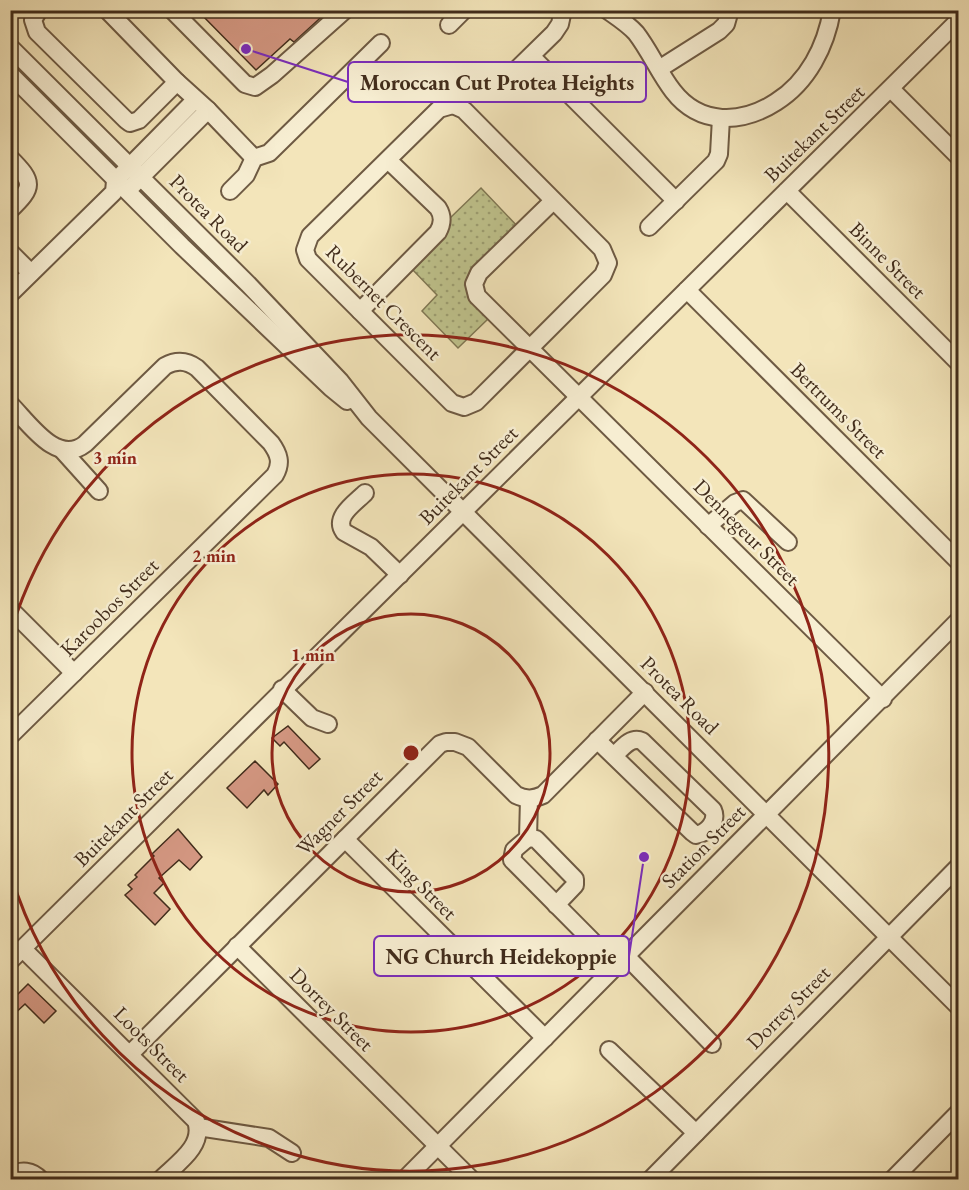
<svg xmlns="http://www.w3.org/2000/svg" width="969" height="1190" font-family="'EB Garamond',serif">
	<defs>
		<pattern id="park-dots" width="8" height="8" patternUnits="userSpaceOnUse" patternTransform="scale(1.5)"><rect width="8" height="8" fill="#bfc38d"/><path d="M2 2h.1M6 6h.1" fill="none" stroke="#9d9f72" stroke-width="1.8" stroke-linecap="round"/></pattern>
	</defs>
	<rect width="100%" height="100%" fill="#f3e5ba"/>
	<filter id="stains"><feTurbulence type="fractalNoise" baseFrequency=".00333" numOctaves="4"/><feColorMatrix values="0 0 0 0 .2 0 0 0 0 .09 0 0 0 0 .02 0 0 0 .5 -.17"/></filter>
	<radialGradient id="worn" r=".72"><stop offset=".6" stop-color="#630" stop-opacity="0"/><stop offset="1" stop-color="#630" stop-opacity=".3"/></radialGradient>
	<!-- park -->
	<polygon fill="url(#park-dots)" stroke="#807854" stroke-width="1.5" points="481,188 519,228 475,271 490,317 458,348 422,311 437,295 410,267 447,221"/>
	<!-- building -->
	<g fill="#d59883" stroke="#412c1b" stroke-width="1.5">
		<polygon points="197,10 329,10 294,42 290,39 256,70"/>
		<polygon points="288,726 320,759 309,769 284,742 280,746 272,738"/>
		<polygon points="255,761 278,784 268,795 264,790 247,808 227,788"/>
		<polygon points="178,829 202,857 190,870 179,860 159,878 164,883 154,893 170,909 155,925 125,895 132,889 128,885 137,877 135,875 154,856 152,854"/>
		<polygon points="28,984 56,1011 44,1023 25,1004 10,1018 10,1002"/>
	</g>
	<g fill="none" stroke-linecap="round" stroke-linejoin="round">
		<!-- minor casing -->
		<g stroke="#6e5a43" stroke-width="20">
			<g id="minor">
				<polyline points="39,10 33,20 37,32 126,120 130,123 139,120 177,82 208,110 254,158"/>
				<polyline points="107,10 177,82"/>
				<polyline points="172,10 245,84 255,87 272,75 345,10"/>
				<path d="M607,10c10,7 21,14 29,23 14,18 23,40 37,58 27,35 69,33 103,11 32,-20 50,-56 56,-92"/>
				<polyline points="449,25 464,10"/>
				<polyline points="10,47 248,284 340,381 369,418 958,1006"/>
				<polyline points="531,56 676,201"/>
				<polyline points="659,69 719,31 726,24 730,10"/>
				<polyline points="10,74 182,246 331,388 347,401"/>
				<polyline points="505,81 554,33 560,24 563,10"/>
				<polyline points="891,89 958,156"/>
				<polygon points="453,105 464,110 602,249 608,263 603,275 476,402 464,407 452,403 308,259 305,250 310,236 439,109"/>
				<path d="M10,158c24,24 24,29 0,52"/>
				<polyline points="133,185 208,110"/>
				<polyline points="230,191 246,175 254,158 269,153 381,43"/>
				<polyline points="787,191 958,362"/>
				<polyline points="553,201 479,273 474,284 477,296 883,699"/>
				<polyline points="649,227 716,161 719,154 721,118"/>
				<polyline points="10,252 31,273"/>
				<polyline points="687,290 958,561"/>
				<polyline points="10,294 114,192 115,181 195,100"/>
				<path d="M360,311l78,-79c5,-9 5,-16 0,-24l-50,-48"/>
				<path d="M10,404c19,19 47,62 75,40l80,-78c11,-6 21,-6 32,2l74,75c8,11 11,20 4,32l-265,261"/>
				<polyline points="63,451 99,491"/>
				<path d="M365,493c-10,10 -32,24 -21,39l27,15 29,28"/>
				<polyline points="708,526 735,503 743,500 788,542"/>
				<polyline points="10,609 74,673"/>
				<polyline points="282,689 312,718 328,724"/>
				<path d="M597,740l95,92 4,3c11,-2 22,-14 17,-25l-71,-69c-11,-5 -20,7 -28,15"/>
				<polyline points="529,799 528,838 514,850 512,860 617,966"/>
				<polyline points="528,838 536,839 575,879 575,885 556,905"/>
				<polyline points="345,839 545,1038"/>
				<polyline points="237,946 472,1180"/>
				<path d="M23,949l173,172c9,25 -20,43 -36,59"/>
				<polyline points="626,956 712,1044"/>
				<polyline points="10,961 958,21"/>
				<polyline points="609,1050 696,1133"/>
				<path d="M130,1054l310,-310 6,-2h9l13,5 48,48c10,5 18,4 27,0l102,-103"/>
				<polyline points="198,1127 269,1138 292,1153"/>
				<path d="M10,1176c11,-7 22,-6 31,4"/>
				<polyline points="404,1180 958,621"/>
				<polyline points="650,1180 958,867"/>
				<polyline points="892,1180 958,1113"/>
			</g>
		</g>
		<!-- minor -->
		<use href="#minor" stroke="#f7eed2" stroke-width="16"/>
	</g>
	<!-- distance rings -->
	<g fill="none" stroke="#8f2418" stroke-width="3">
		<circle cx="411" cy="753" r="139"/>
		<circle cx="411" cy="753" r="279"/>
		<path d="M11 631A418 418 0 1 1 11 875"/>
	</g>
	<g text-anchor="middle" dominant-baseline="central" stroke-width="5" stroke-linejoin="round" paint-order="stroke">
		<!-- street labels -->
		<g font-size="21" fill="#412c1b" stroke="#f7eed2">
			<text transform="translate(814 133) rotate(-44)">Buitekant Street</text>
			<text transform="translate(209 213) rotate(45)">Protea Road</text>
			<text transform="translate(888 260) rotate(45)">Binne Street</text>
			<text transform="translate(384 302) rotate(45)">Rubernet Crescent</text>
			<text transform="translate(839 410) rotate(45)">Bertrums Street</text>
			<text transform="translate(468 475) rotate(-45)">Buitekant Street</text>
			<text transform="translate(747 532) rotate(45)">Dennegeur Street</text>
			<text transform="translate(109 607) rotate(-45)">Karoobos Street</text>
			<text transform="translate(680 695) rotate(45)">Protea Road</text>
			<text transform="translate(339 812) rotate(-45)">Wagner Street</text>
			<text transform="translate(123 817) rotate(-45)">Buitekant Street</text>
			<text transform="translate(703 846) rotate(-45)">Station Street</text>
			<text transform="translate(422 884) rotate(45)">King Street</text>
			<text transform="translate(788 1007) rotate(-45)">Dorrey Street</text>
			<text transform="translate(332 1009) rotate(45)">Dorrey Street</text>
			<text transform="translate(152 1044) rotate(45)">Loots Street</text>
		</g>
	</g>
	<circle cx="411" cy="753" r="9" fill="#8f2418" stroke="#f7eed2" stroke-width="3"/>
	<g font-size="18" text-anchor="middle" font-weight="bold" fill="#8f2418" stroke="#f7eed2" stroke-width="5" stroke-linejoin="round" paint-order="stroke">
		<text x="115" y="464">3 min</text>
		<text x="214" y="562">2 min</text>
		<text x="313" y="661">1 min</text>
	</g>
	<!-- callouts -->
	<path fill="none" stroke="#7b2cbf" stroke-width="2" d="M246 49L348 82M644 857L629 956"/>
	<g fill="#7b2cbf" stroke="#f7eed2" stroke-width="2">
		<circle cx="246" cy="49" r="6"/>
		<circle cx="644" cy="857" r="6"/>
	</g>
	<g fill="#f7eed2" stroke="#7b2cbf" stroke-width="2">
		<rect x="348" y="62" width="298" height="40" rx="6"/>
		<rect x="374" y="936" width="255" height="40" rx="6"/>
	</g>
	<g font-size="22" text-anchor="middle" font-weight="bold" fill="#412c1b">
		<text x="497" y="90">Moroccan Cut Protea Heights</text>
		<text x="501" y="964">NG Church Heidekoppie</text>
	</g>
	<!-- margin -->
	<rect width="969" height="1190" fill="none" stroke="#f3e5ba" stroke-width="36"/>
	<rect x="12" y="12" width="945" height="1166" fill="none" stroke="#412c1b" stroke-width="3"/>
	<rect x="18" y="18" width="933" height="1154" fill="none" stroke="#412c1b" stroke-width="1.5"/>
	<rect width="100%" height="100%" filter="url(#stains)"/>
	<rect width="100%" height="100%" fill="url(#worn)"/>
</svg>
